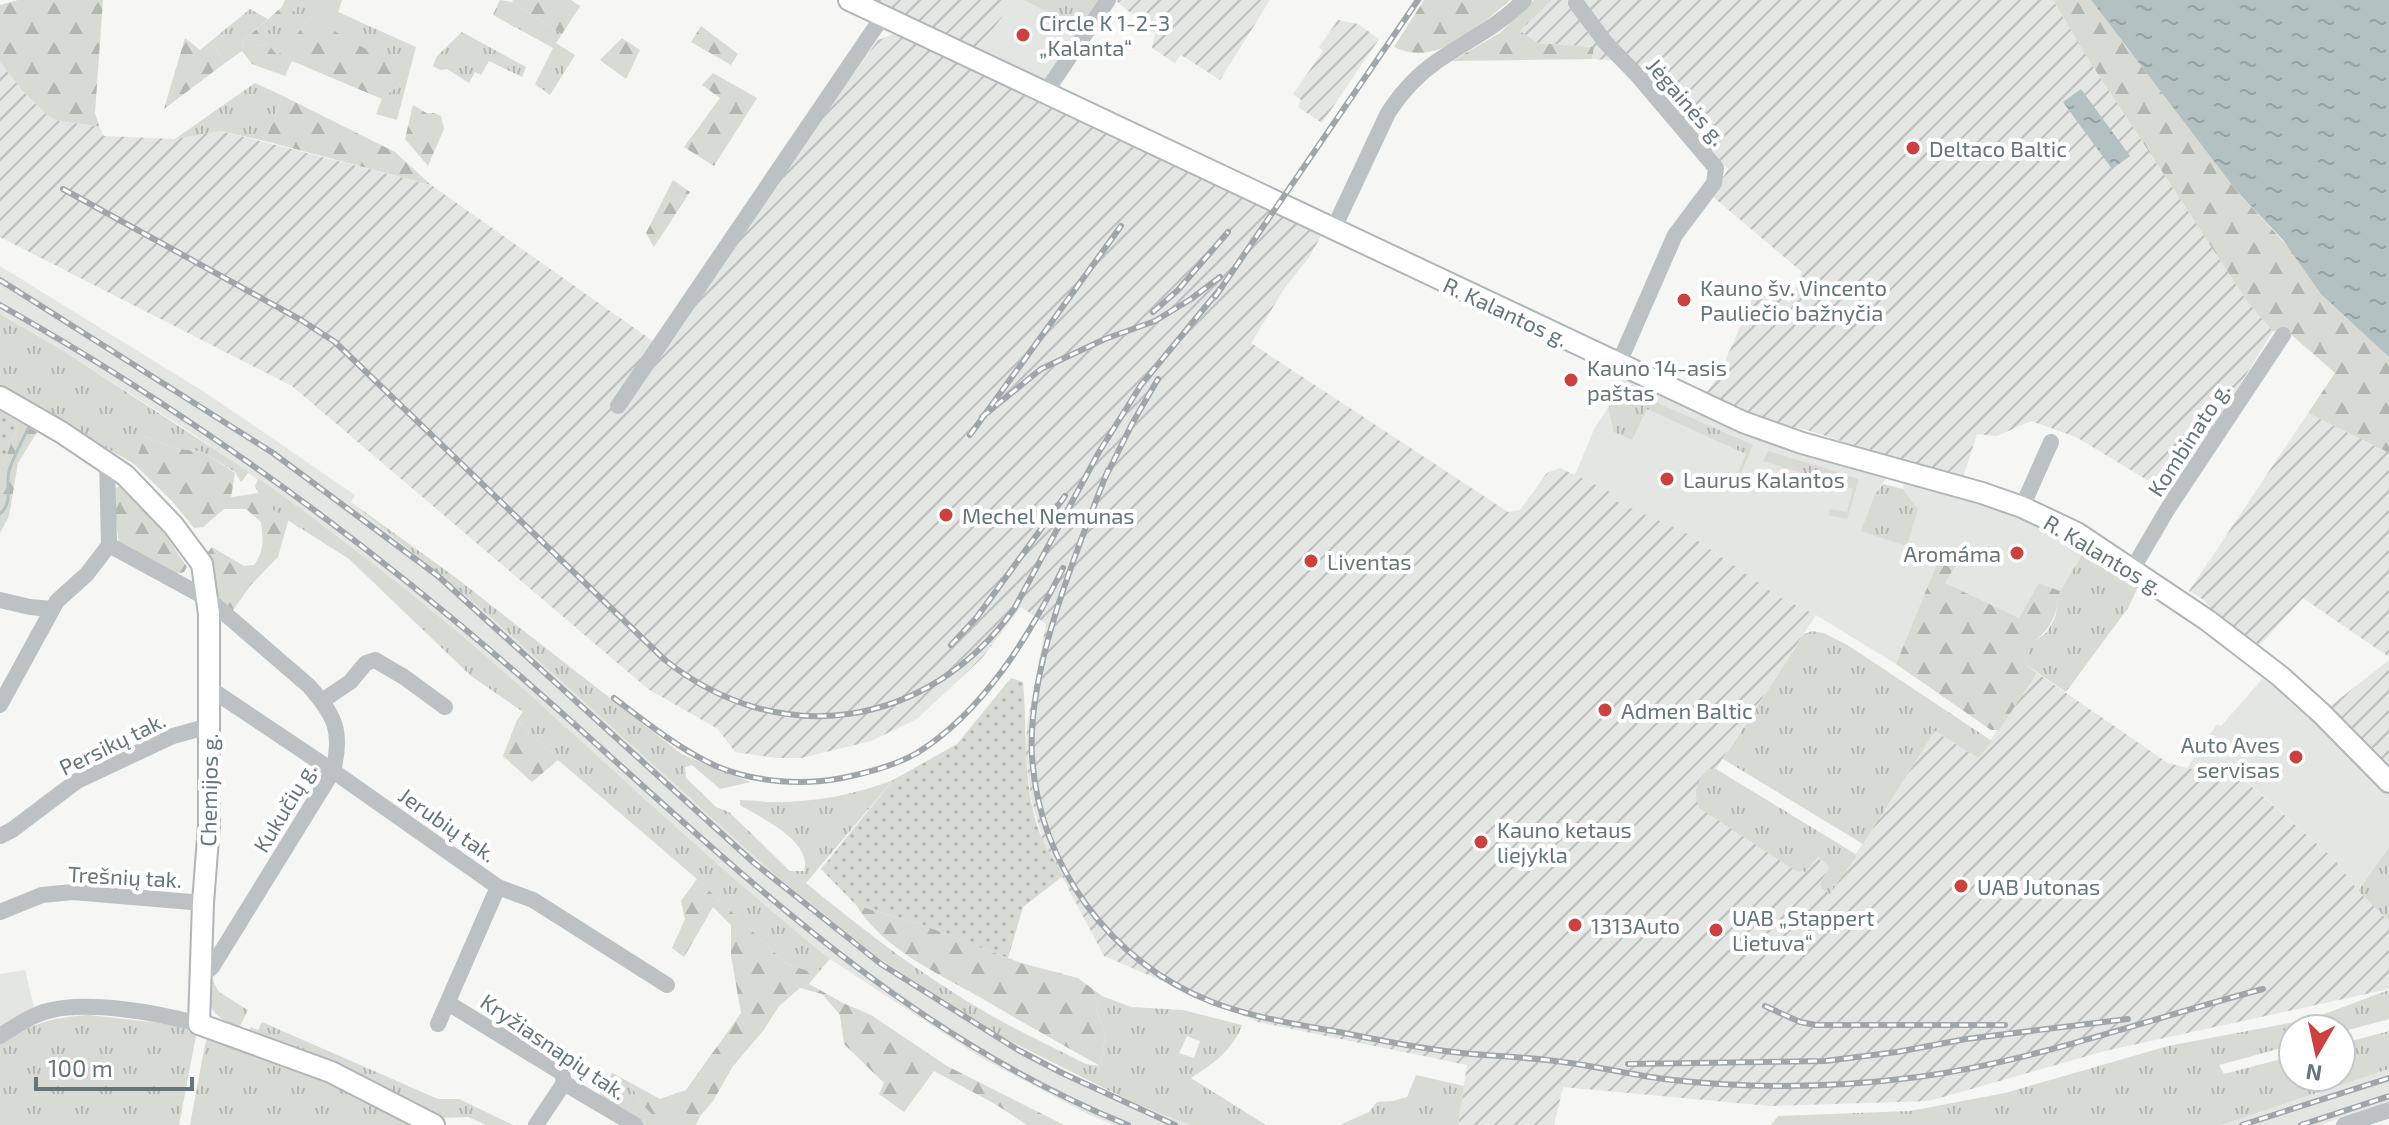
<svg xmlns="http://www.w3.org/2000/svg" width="2389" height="1125" font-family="'Exo 2',sans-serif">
	<defs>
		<pattern id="industrial-furrows" width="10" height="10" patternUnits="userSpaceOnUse" patternTransform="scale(2)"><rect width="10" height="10" fill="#e4e6e4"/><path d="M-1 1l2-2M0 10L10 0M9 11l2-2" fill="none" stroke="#bcbfbe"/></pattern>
		<pattern id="grass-tufts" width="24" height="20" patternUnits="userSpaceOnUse" patternTransform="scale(2)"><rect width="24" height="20" fill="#d7dbd3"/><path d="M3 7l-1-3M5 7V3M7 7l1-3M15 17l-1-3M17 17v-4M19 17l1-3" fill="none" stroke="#b2b6b0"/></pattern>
		<pattern id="forest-firs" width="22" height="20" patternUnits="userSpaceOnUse" patternTransform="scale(2)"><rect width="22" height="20" fill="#d7dbd3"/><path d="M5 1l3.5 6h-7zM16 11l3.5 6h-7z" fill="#b2b6b0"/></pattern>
		<pattern id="park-dots" width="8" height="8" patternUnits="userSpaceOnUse" patternTransform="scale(2)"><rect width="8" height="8" fill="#d7dbd3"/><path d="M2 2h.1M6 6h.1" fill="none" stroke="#b2b6b0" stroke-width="1.8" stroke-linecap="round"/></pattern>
		<pattern id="water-ripples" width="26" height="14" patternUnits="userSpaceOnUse" patternTransform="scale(2)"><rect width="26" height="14" fill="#b4c1c2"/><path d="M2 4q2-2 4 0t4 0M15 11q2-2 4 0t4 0" fill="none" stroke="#96a1a3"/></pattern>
	</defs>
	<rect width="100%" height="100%" fill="#f6f6f4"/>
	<!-- built -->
	<g fill="#e4e6e4">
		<polygon points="1015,0 1023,0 1081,28 1044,81 1038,81 976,51"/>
		<polygon points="0,266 209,395 355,495 351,502 485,612 775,875 876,956 988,1030 1093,1085 1190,1125 1113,1125 1088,1114 983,1059 830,959 766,908 501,669 339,537 187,430 62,350 0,314"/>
		<polygon points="1621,377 1754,437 1887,477 1875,494 1918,509 1903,489 1904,482 2026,519 2085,550 2060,591 2039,583 2020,619 1944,583 1940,556 1896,664 1816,615 1781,598 1688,534 1606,497 1609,491 1575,475 1595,427 1608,408"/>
		<polygon points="2265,676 2328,732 2389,795 2389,847 2358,891 2335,860 2241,776 2187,768 2217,724 2221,726"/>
		<polygon points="25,970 34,1007 0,1027 0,974"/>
		<polygon points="2389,1069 2389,1102 2320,1125 2221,1125"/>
	</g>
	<!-- industrial -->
	<g fill="url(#industrial-furrows)">
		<polygon points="869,0 1015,0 976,51"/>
		<polygon points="1115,0 1270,0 1220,80 1181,55 1175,63 1152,48 1155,33"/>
		<polygon points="1552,0 2053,0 2090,62 2249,304 2273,331 2172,495 2076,437 2031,421 1997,436 1977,434 1963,477 1854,449 1841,441 1807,430 1759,420 1705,395 1719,375 1757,288 1790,302 1802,272 1712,196 1728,169 1618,61 1592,59 1594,47 1538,43 1519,31"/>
		<polygon points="1338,20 1358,24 1379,39 1322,123 1298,107 1301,100 1293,94 1323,51 1319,47"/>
		<polygon points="896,33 1322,234 1310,256 1284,289 1251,343 1508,512 1520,510 1547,473 1560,468 1609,491 1607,497 1688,534 1781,598 1816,615 1716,769 1708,769 1809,868 1817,857 1829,867 1820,884 1830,894 1935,731 1978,758 2037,673 2168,763 2187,768 2240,776 2335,860 2358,891 2389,921 2389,989 2105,1051 1929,1101 1770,1106 1563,1087 1554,1125 1458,1125 1467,1065 1258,1022 1104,956 1043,841 1031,798 1026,752 1027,725 1046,624 1021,607 982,658 917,719 871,741 801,758 776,758 735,752 718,729 648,689 292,386 0,237 0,62 22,90 47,115 58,121 99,126 104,136 175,139 221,131 431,185 657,344 878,40"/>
		<polygon points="2308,413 2389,453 2389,657 2303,598 2259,646 2218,617 2204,600 2189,591"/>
		<polygon points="2389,660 2389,769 2328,708"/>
	</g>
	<!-- grass -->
	<g fill="url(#grass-tufts)" fill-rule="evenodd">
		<polygon points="307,0 342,0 338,12 416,47 397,120 376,114 382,99 402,82 402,72 310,17 285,51 276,56 267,43 254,47 250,44"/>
		<polygon points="500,0 512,2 562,34 556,43 575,55 550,95 535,84 553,48 493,15"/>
		<polygon points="1023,0 1100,0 1081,28"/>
		<polygon points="250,9 268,19 243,41 242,51 225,63 211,41"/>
		<polygon points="462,32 526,67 522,77 489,61 481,75 475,72 469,83 447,69 440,70 433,66 437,56"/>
		<polygon points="255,83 283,96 265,141 221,131 175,139"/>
		<polygon points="0,314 62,350 249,472 241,482 235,472 203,452 173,448 145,436 134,464 0,386"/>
		<polygon points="1617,385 1753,445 1740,476 1737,475 1746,454 1647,409 1632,440 1614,432 1608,408"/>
		<polygon points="1768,451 1859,479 1847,519 1828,515 1830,509 1847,512 1853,489 1763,461"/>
		<path d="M258,478c84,60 166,124 244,192 109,96 214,198 328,289l-13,15 -30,-10 -90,-85 -139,-119 -41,-40 6,-8 -52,-36 -122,-117 -85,-54 -9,-19z"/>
		<polygon points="1883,484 1903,489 1918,509 1907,546 1861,531 1875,494"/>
		<path d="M351,502l104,75 228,178 68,27 -31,7 -28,-24 -7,2 1,11 30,29 13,5 61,59h14c9,-30 -43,-53 -64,-66v-5c9,0 17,1 26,2 44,1 86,-6 127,-22l-87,103c59,49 120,95 186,133 30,17 63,32 94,48l14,2 6,-32 -10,-24 6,-14 29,11 52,3 59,15c-9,25 -29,39 -51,53l75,47h-76l-56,-22 -146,-73 -112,-74 -101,-81 -290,-263zM1187,1036l13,5 -6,17 -15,-5z"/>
		<polygon points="2085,550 2139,585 2128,608 2066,692 2025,664 2027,647 2047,632 2055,618 2060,591"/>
		<polygon points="1812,631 1824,633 1849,646 1992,741 1978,758 1935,731 1863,844 1723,759 1804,634"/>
		<path d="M1708,769h8l141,86 -27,39 -8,-5 -2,-5 9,-17 -11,-10 -13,15 -9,-1 -97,-63c-6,-17 -3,-26 9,-39z"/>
		<polygon points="2389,847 2389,921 2358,891"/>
		<path d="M212,979l7,13 29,18 -9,18c-26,-12 -34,-19 -27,-49z"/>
		<polygon points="2389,990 2389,1019 2341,1032 2341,1029 2293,1029 2293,1045 2219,1065 2224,1074 2293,1056 2293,1077 2341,1077 2341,1044 2389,1031 2389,1069 2221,1125 1771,1125 1778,1116 1910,1111 2005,1093 2168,1046 2311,1019"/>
		<path d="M89,1015l71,8 37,8 -18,94h-179v-82c35,-20 48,-25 89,-28z"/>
		<polygon points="262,1022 438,1099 459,1099 513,1125 486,1125 468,1117 440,1118 354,1073 249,1031 251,1027 258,1030"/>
		<polygon points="213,1036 324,1077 417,1125 190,1125 205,1045 207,1038"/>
		<polygon points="612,1073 629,1082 641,1103 700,1116 696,1125 635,1125 595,1102"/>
		<polygon points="1416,1075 1464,1086 1458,1125 1340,1125 1369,1112 1377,1102 1393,1101 1407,1097"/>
	</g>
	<!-- forest -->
	<g fill="url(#forest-firs)">
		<polygon points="18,0 103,0 95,113 99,126 58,121 47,115 22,90 0,62 0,5"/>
		<polygon points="285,0 307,0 251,44 254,47 267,43 277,55 285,50 310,17 392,64 402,72 402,82 382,99 292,61 285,76 252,64 242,51 243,41 282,7"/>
		<polygon points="513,0 571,0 580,6 562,34 512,2"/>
		<path d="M1424,0h86c-32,27 -73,68 -116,47z"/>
		<polygon points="1534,0 1552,0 1520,31 1538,43 1594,47 1592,59 1452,61 1500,33"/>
		<polygon points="2053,0 2091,0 2235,189 2389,357 2389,453 2308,413 2335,373 2286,330 2273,331 2249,304 2090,62"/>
		<polygon points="701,26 738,54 731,65 691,42"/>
		<polygon points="185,38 200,50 211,41 225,63 164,109"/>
		<polygon points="622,38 640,50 626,79 600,60"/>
		<polygon points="713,73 757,98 714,166 684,147 720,98 702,85"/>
		<polygon points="283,96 395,152 431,185 265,141"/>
		<polygon points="413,105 428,114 434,113 441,116 444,129 428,166 405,139"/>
		<polygon points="673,180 690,192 654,247 646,233"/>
		<polygon points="19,422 37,432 18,463 9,516 0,533 0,472"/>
		<path d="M145,436l28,12 30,4 32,21 -4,24 29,-4 4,12 25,13 -11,39 -28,29 -19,27 -13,-9 -10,-52 4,-5 32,19 10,-1c11,-14 9,-26 7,-43l-15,-13h-22l-21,18 -9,1 -22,-27 -38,-37z"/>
		<polygon points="123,485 162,530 187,567 184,572 172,575 119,543 111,489"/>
		<path d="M1940,556l17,7 -12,20 74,35 20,-35 21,8c-5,31 -9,37 -33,57l-2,16 12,9 -38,57h-8l-95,-66z"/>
		<polygon points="517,720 558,760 532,782 503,756"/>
		<polygon points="697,879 787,964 817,974 809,984 843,1003 871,1015 947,1066 1064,1125 1027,1125 995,1104 934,1071 904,1112 879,1094 884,1083 844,1044 840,1015 822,994 800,988 779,1006 763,1031 733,1066 713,1101 700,1116 684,1113 660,1123 641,1103 629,1082 660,1099 686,1090 741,1013 731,956 731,925 713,907 684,957 672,948 685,919 681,901"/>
		<path d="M856,905l67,20 98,38 57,15 24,18 -6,14 10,24 -6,32c-39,-22 -78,-44 -117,-67 -44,-25 -100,-50 -127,-94z"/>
	</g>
	<!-- park -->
	<g fill="url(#park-dots)">
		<polygon points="0,411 19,422 0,472"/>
		<path d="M1011,678l12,4c5,53 -2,112 21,161 6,11 13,22 19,33l-40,31 -15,51 -85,-33 -67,-20 -35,-36 72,-89 64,-36z"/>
	</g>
	<!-- water -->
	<g fill="url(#water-ripples)">
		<polygon points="2091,0 2389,0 2389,357 2321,294 2283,240 2235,189"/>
		<polygon points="2081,89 2130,156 2112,169 2063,102"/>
	</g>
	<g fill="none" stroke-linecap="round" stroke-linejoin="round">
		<!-- stream -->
		<path stroke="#b4c1c2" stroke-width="3" d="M0,514c14,-13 5,-27 9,-43 4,-14 13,-29 19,-43"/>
		<!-- major casing -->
		<g stroke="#b0b5b7" stroke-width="24">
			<g id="major">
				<polyline points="849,0 1743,422 1802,443 1982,493 2022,507 2077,533 2207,620 2280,676 2321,713 2389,782"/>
				<polyline points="0,397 61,432 125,475 173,525 202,564 209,614 209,825 203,903 199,1024 331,1072 434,1125"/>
			</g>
		</g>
		<!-- minor -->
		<g stroke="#bcc1c3" stroke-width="16">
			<polyline points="1576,3 1605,42 1638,76 1716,168 1714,183 1675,235 1618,365"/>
			<polyline points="1045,93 1108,0"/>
			<path d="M1333,230l55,-117c13,-20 28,-37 48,-51 30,-21 62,-35 88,-62"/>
			<polyline points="618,406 883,16"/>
			<polyline points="2022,507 2051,442"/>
			<path d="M109,545l99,54 101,87c26,30 34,45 24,85l-121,196 -6,5 -6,-1"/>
			<polyline points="2133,568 2167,510 2283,335"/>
			<polyline points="0,600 30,607 52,609"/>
			<polyline points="209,688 333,771 498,887 533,900 667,985"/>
			<polyline points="322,701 350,682 366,663 375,660 404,677 445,707"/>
			<polyline points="0,705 57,601 87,574 109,545 107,460"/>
			<polyline points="0,836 12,830 77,781 173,736 209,726"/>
			<polyline points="0,912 42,895 73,892 203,903"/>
			<polyline points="448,1003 562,1073 564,1083 635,1125"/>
			<polyline points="438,1024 498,887"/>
			<path d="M0,1036c14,-9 28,-19 44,-24 41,-13 114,1 155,12"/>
			<polyline points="536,1125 564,1083"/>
			<polyline points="2344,1125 2389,1110"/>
		</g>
		<!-- major -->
		<use href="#major" stroke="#fff" stroke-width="20"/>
		<!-- rail casing -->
		<g stroke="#9ea6a9" stroke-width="6">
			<g id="rail">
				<path d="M63,189l238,131 34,22 330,318c115,92 264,68 349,-51l85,-157 42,-67 79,-96"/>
				<polyline points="0,280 273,453 438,576 753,862 881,964 1018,1050 1062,1073 1175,1125"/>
				<polyline points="1215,297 1418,0"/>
				<path d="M0,305c185,104 360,232 520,371 191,167 367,352 608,449"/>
				<polyline points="1153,312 1178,290 1228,232"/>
				<polyline points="982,417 1041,369 1105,339 1155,321 1191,299 1220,277"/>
				<polyline points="970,435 1121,226"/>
				<path d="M1108,470c-31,80 -81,199 -76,286 7,109 78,206 180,246 42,16 89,23 132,31 39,8 78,16 118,20 30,3 62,4 93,8 36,4 72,13 109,18 84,10 169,9 254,-2 118,-16 230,-58 345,-88"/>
				<polyline points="1105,478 1133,422 1158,379"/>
				<polyline points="951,645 977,617 1065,496"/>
				<path d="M614,698c33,25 65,51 102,68 38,16 85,20 126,12 25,-5 52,-12 75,-25 66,-41 112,-116 146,-185"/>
				<polyline points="1765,1006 1800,1022 1816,1025 2005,1025"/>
				<polyline points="1628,1064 1825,1061 1897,1052 1966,1039 2128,1019"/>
				<polyline points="2242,1125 2389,1078"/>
				<polyline points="2301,1125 2389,1096"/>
			</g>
		</g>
		<!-- rail -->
		<use href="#rail" stroke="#fff" stroke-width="3" stroke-dasharray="9" stroke-linecap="butt"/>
	</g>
	<!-- markers -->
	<g fill="#cc403e" stroke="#fff" stroke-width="3">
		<circle cx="1023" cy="35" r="8"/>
		<circle cx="1913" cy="148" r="8"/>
		<circle cx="1684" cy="300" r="8"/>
		<circle cx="1571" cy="380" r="8"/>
		<circle cx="1667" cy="479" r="8"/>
		<circle cx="946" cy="515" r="8"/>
		<circle cx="2017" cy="553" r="8"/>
		<circle cx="1311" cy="561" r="8"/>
		<circle cx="1605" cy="710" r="8"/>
		<circle cx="2296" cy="757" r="8"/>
		<circle cx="1481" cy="842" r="8"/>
		<circle cx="1961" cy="886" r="8"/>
		<circle cx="1575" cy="925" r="8"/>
		<circle cx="1716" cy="930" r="8"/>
	</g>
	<g text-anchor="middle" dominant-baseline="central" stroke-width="8" stroke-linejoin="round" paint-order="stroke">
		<!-- poi labels -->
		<g font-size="22" fill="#65767b" stroke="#fff" text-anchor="start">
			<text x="1039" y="22">Circle K 1-2-3<tspan x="1039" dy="25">„Kalanta“</tspan></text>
			<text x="1929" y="148">Deltaco Baltic</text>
			<text x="1700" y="287">Kauno šv. Vincento<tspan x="1700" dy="25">Pauliečio bažnyčia</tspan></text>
			<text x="1587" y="367">Kauno 14-asis<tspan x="1587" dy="25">paštas</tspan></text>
			<text x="1683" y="479">Laurus Kalantos</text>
			<text x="962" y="515">Mechel Nemunas</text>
			<text x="2001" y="553" text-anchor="end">Aromáma</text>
			<text x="1327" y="561">Liventas</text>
			<text x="1621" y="710">Admen Baltic</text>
			<text x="2280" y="744" text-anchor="end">Auto Aves<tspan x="2280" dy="25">servisas</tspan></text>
			<text x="1497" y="829">Kauno ketaus<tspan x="1497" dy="25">liejykla</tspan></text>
			<text x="1977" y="886">UAB Jutonas</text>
			<text x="1732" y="917">UAB „Stappert<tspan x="1732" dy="25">Lietuva“</tspan></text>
			<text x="1591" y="925">1313Auto</text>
		</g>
		<!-- street labels -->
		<g font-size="22" fill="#65767b" stroke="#fff">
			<text transform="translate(1687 101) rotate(49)">Jėgainės g.</text>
			<text transform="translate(1506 311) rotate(25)">R. Kalantos g.</text>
			<text transform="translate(2188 439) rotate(-57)">Kombinato g.</text>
			<text transform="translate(2104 554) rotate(31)">R. Kalantos g.</text>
			<text transform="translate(112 743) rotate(-26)">Persikų tak.</text>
			<text transform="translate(208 790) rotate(-89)">Chemijos g.</text>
			<text transform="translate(284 807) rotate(-59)">Kukučių g.</text>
			<text transform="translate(448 824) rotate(35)">Jerubių tak.</text>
			<text transform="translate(125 876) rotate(3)">Trešnių tak.</text>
			<text transform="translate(554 1046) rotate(34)">Kryžiasnapių tak.</text>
		</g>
	</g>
	<!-- north arrow -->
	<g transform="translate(2317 1053) rotate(189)"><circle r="38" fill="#ffffff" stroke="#c1c8ca" stroke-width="2"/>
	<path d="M0-6L14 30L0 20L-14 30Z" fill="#cc403e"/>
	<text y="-12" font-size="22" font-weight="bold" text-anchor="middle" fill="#65767b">N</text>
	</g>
	<!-- scale -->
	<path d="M36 1077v12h156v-12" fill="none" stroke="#65767b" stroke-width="4"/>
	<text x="48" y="1077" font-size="24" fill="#65767b" stroke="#ffffff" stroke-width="6" paint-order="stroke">100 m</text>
</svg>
